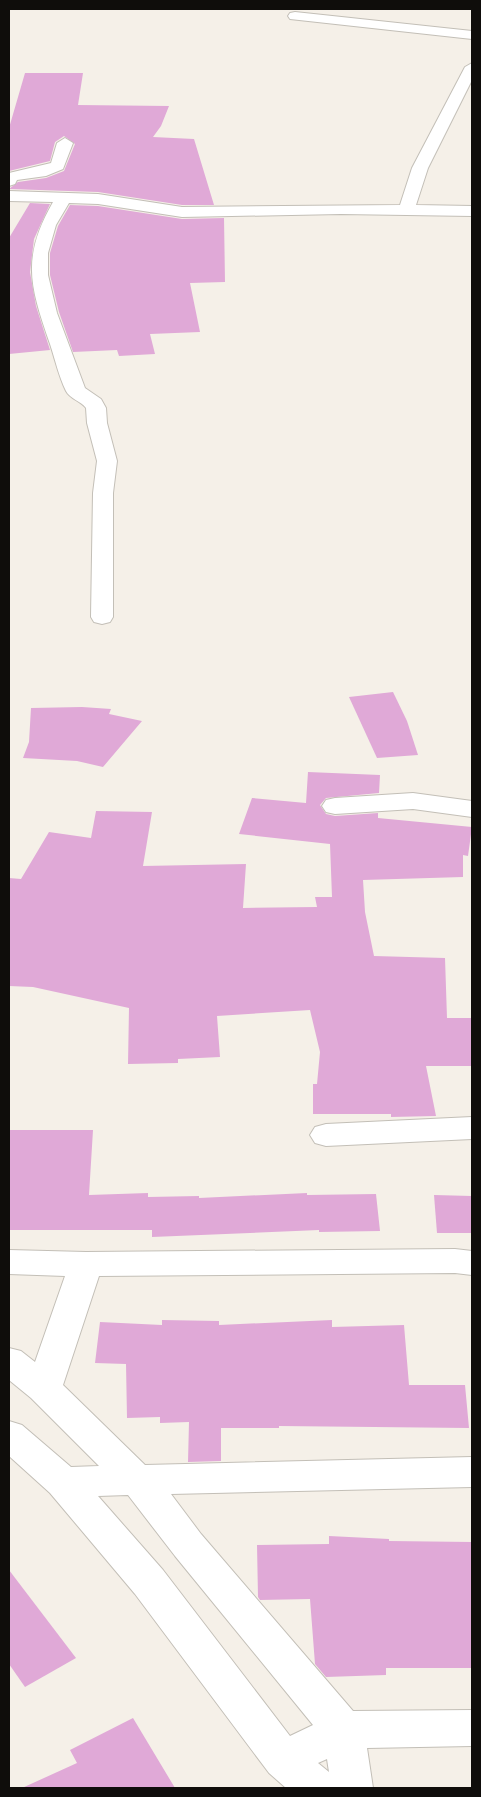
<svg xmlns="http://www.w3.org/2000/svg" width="481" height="1797" font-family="'Zilla Slab',serif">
	<rect width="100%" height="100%" fill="#f5f0e8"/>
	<!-- building -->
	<g fill="#e0a9d7">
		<polygon points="25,73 83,73 78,105 169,106 161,126 153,137 194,139 214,205 182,205 98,192 9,189 18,182 46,178 64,171 75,144 64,136 55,142 50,161 9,171 9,128"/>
		<polygon points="30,203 50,204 34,239 30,272 36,306 50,350 9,354 9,238"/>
		<polygon points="70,205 98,206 182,219 224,218 225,282 190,283 200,332 150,334 155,354 119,356 117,350 73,352 59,312 50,275 50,253 58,226"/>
		<polygon points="393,692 407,721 418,755 377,758 349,697"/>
		<polygon points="82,707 111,709 109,714 142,721 103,767 77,761 23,758 29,742 31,708"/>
		<polygon points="308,772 380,775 379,793 326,798 320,805 326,814 335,816 378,813 378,818 472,827 468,856 463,855 463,877 363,880 365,912 374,956 445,958 447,1018 472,1018 472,1066 426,1066 436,1116 391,1117 391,1114 313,1114 313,1084 317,1084 320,1052 310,1010 217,1016 220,1057 178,1059 178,1063 128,1064 129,1008 33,987 9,986 9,878 21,879 49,832 91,838 96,811 152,812 143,866 246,864 243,908 317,907 315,897 332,897 330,844 239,834 252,798 306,803"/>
		<polygon points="9,1130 93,1130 89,1195 148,1193 148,1197 199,1196 199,1198 307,1193 307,1195 376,1194 380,1231 319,1232 319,1230 152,1237 152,1230 9,1230"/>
		<polygon points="434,1195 472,1196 472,1233 437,1233"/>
		<polygon points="162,1320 219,1321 219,1325 332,1320 332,1327 404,1325 409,1385 465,1385 469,1428 279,1426 279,1428 221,1428 221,1461 188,1462 189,1422 160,1423 160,1417 127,1418 126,1364 95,1363 100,1322 162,1325"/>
		<polygon points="329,1536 389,1539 389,1541 472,1542 472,1668 386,1668 386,1675 326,1677 315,1664 310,1599 260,1600 258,1597 257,1545 329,1544"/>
		<polygon points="9,1570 76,1658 25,1687 9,1664"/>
		<polygon points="133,1718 175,1788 22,1788 77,1763 70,1750"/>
	</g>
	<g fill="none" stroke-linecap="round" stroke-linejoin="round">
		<!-- minor casing -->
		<g stroke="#c3bfb7" stroke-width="2">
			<g id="minor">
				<polygon points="295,12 472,31 472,39 290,19 288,16 290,13"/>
				<path d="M472,63v17l-44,88 -12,37 56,1v10l-131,-2 -159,3 -84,-13 -29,-1 -13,22 -8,28v22l9,38 28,75 16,11 5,9 1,15 10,38 -4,32v124l-3,5 -8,2 -8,-2 -3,-5 2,-124 4,-32 -10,-38 -1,-15c-5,-7 -16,-9 -20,-17 -7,-14 -11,-32 -16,-47 -20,-58 -29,-86 3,-142l-44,-1v-10l89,3 84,13 218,-2 12,-37 53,-101z"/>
				<polygon points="65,138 73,143 63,169 46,176 17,180 15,184 9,186 9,173 51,163 57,143"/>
				<polygon points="413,793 472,801 472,817 413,809 335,814 326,812 322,806 326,800 335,798"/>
				<polygon points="472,1117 472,1139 326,1146 315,1143 310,1135 315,1127 326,1124"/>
				<path d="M455,1249l17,2v24l-17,-2 -356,3 -36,109 82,80 327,-8v30l-301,7 30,40 152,177 119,-1v36l-105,2 6,40h-87l-17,-15 -134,-179 -85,-101 -41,-37v-35l13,4 49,42 28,-1 -68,-68 -22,-18v-32l12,3 14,11 30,-86 -56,-2v-24l77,2zM128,1495l47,61 138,169 -23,11 -127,-166 -65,-74zM327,1759l2,13 -11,-9z"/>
			</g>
		</g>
		<!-- minor -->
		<use href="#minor" fill="#fff" fill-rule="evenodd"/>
	</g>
	<!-- border -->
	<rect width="481" height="1797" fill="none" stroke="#0f0d0b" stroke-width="20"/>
</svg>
